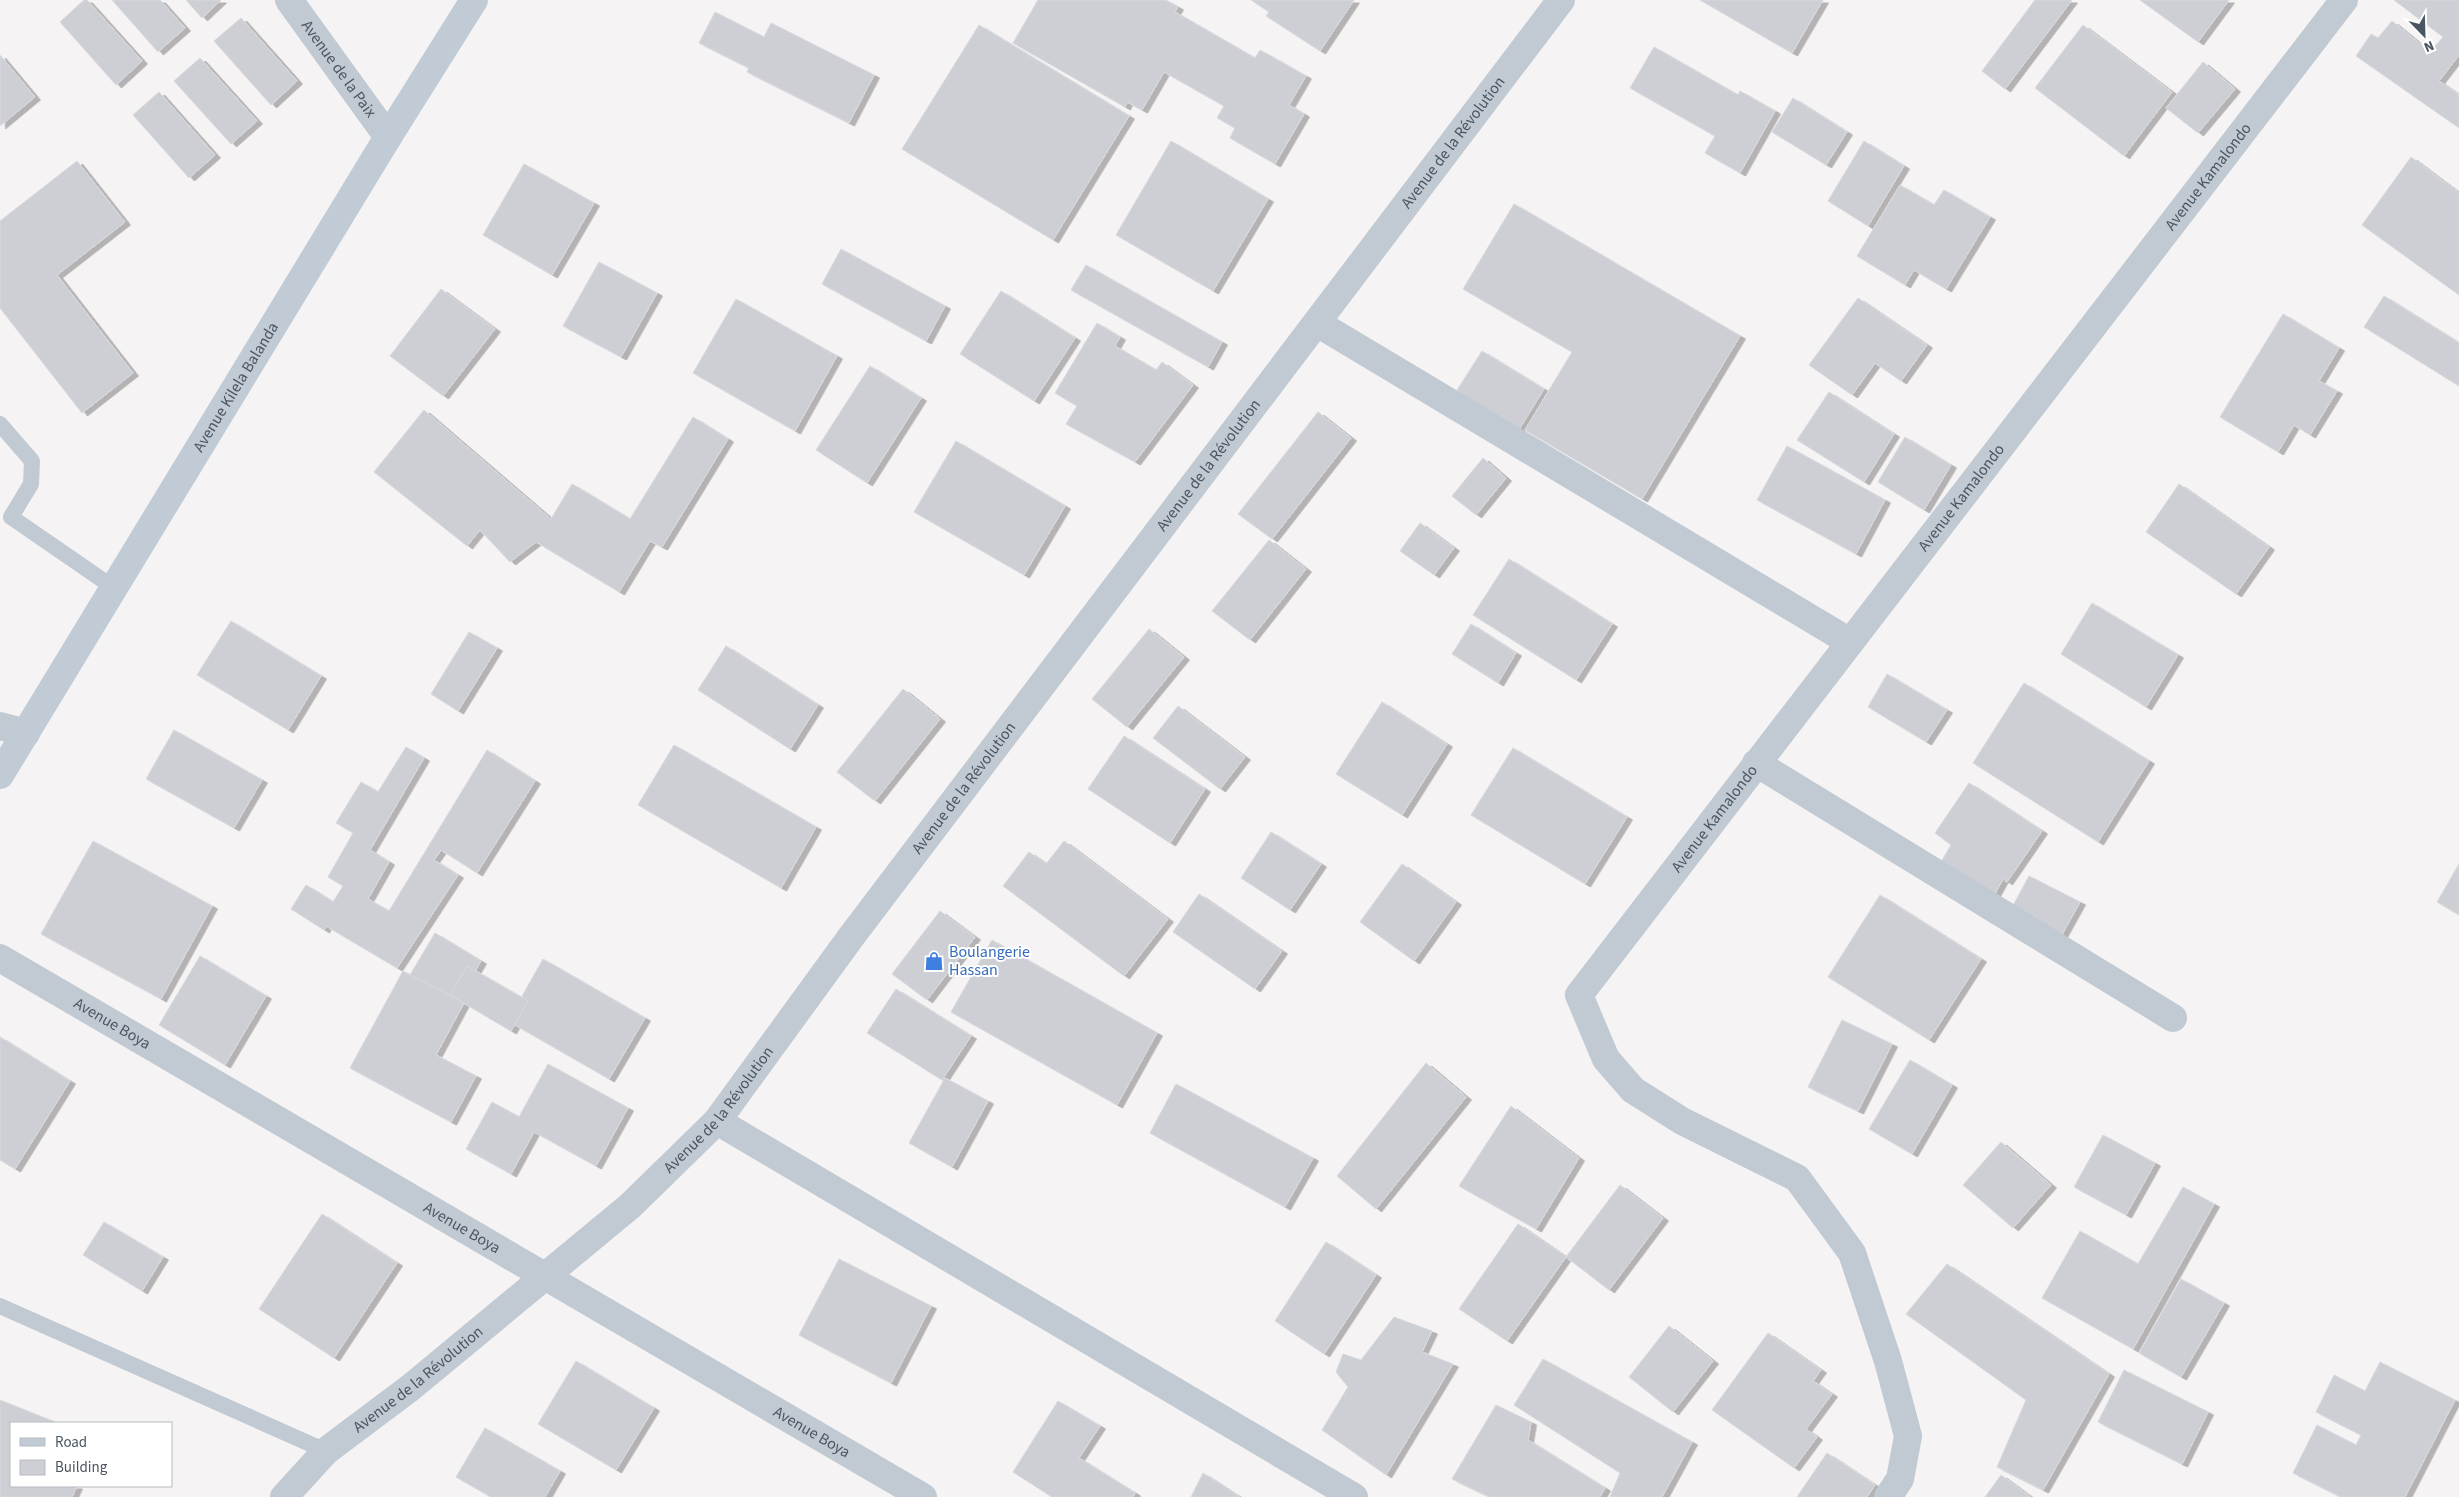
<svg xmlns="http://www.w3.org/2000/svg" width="2459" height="1497" font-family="'Source Sans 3',sans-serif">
	<defs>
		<filter id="shadow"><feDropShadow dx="5.5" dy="3" stdDeviation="0" flood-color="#0004"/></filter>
	</defs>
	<rect width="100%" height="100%" fill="#f5f3f3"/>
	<!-- building -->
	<g fill="#cdcfd5" stroke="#d7d9de" filter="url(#shadow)">
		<polygon points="84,0 87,0 142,61 116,85 60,22"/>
		<polygon points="112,0 160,0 185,28 158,52"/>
		<polygon points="186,0 221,0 202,18"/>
		<polygon points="1038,0 1166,0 1178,7 1175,12 1255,58 1260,50 1306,76 1289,105 1304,114 1275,164 1230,138 1235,128 1217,118 1224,106 1164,72 1142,110 1127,102 1125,107 1013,43"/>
		<polygon points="1251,0 1354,0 1320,51 1266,16 1269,12"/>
		<polygon points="1700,0 1823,0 1792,53"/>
		<polygon points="2035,0 2072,0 2005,89 1982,71"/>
		<polygon points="2140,0 2229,0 2198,42"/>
		<polygon points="2394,0 2459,0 2459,55 2439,81 2459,95 2459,128 2356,56 2371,34 2378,38 2392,21 2430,52 2443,37"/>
		<polygon points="715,12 764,37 771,23 874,75 849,123 747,72 749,68 699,43"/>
		<polygon points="241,18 297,81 271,105 214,41"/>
		<polygon points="979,25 1129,116 1053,240 902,149"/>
		<polygon points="2083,25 2172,92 2124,156 2035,88"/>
		<polygon points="1654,47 1738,95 1740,91 1775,111 1740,173 1705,153 1715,136 1630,88"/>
		<polygon points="0,55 35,97 0,126"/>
		<polygon points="200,58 257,121 231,144 174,81"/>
		<polygon points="2203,62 2235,89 2198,133 2166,108"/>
		<polygon points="159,92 215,155 189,178 133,115"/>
		<polygon points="1793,98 1847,132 1826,165 1772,132"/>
		<polygon points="1171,141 1268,199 1213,291 1116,235"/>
		<polygon points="1864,141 1904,166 1868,226 1828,201"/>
		<polygon points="2411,157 2459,193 2459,295 2362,225"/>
		<polygon points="77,161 125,222 57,275 133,373 82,413 0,308 0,221"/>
		<polygon points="524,164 594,203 552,275 483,235"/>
		<polygon points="1900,185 1934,205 1944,190 1990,217 1946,289 1914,270 1905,285 1857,256"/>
		<polygon points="1514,204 1740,336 1642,499 1525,430 1572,352 1463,289"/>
		<polygon points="841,249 945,306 926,341 822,284"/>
		<polygon points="599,262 657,293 621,357 563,326"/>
		<polygon points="1086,265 1222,342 1208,367 1071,290"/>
		<polygon points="441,289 495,329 443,396 390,356"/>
		<polygon points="1001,291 1075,338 1034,401 960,354"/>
		<polygon points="2384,296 2459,343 2459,386 2364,327"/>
		<polygon points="1858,298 1927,345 1901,381 1875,363 1852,395 1809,365"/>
		<polygon points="736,299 837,356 795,431 693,373"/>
		<polygon points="2283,314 2339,348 2319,381 2337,391 2310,435 2294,425 2278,452 2220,417"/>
		<polygon points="1097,323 1120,337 1115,346 1156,370 1162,362 1193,385 1135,462 1066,424 1077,406 1055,393"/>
		<polygon points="1482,351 1544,389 1515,436 1452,398"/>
		<polygon points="870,366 921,398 867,483 816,450"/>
		<polygon points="1829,392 1894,434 1864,482 1797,440"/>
		<polygon points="424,410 551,519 572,484 630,519 693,417 728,439 662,547 650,541 619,592 536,542 510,562 480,530 467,546 374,472"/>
		<polygon points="1318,412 1351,438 1272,539 1238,514"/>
		<polygon points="1905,437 1951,465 1924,510 1878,482"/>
		<polygon points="956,441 1065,506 1024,575 914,512"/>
		<polygon points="1787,446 1885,500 1856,554 1757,500"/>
		<polygon points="1483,458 1506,478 1476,515 1452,496"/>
		<polygon points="2179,484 2269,547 2236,594 2146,532"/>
		<polygon points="1420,523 1454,548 1434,575 1400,551"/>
		<polygon points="1269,540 1306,569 1250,640 1212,611"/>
		<polygon points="1509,559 1612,624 1576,680 1473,615"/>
		<polygon points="2092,603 2178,655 2146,707 2061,654"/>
		<polygon points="231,621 321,676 288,730 197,675"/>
		<polygon points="1471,624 1516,653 1498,683 1452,654"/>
		<polygon points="1149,629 1184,657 1127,727 1092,699"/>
		<polygon points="469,632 497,648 458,711 431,694"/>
		<polygon points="726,646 818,705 790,749 698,690"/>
		<polygon points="1887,674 1947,710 1926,742 1868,707"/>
		<polygon points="2024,683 2149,761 2098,842 1973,763"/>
		<polygon points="903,689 940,719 875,801 837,772"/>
		<polygon points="1382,702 1447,744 1402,815 1336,774"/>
		<polygon points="1178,706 1245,757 1220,789 1153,738"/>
		<polygon points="174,730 262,780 234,828 146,779"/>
		<polygon points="1124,736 1205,789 1170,843 1088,789"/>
		<polygon points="674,745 816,827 781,888 638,805"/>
		<polygon points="406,747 424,758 370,850 389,862 368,899 389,911 487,750 535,781 477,873 441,850 434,860 458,875 397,968 326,926 324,930 291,909 306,885 333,902 343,886 328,877 353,833 336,823 361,782 378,792"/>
		<polygon points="1513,748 1627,817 1585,884 1471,815"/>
		<polygon points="1969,783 2042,831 2007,882 2003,879 1992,899 1938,867 1951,845 1935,833"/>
		<polygon points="1271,832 1321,864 1290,910 1241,878"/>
		<polygon points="93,841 212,906 161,999 41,934"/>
		<polygon points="1064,841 1168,919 1124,976 1003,886 1029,852 1046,864"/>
		<polygon points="1402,864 1456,902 1414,961 1360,922"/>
		<polygon points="2459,864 2459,915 2437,902"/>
		<polygon points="2029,876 2080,902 2059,940 2009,913"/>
		<polygon points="1199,894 1282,951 1255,989 1173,932"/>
		<polygon points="1880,895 1981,959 1929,1040 1828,977"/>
		<polygon points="940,911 975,937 927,1000 892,974"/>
		<polygon points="435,933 481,961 453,1008 407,980"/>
		<polygon points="992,940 1157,1033 1117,1105 951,1012"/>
		<polygon points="200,956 266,996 225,1065 159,1025"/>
		<polygon points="543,959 645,1018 609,1079 508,1021"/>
		<polygon points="467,966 528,1001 511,1031 450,995"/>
		<polygon points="403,971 464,1003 436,1055 476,1076 451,1122 350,1068"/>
		<polygon points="896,989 971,1036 942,1080 867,1033"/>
		<polygon points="1842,1020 1892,1044 1858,1111 1808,1087"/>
		<polygon points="0,1037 70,1081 15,1169 0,1160"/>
		<polygon points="1910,1060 1952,1085 1912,1154 1869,1129"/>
		<polygon points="1426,1063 1466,1097 1376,1209 1337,1176"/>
		<polygon points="548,1064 628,1108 596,1166 534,1132 511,1174 466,1149 492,1102 519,1117"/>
		<polygon points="945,1078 988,1101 952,1167 909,1143"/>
		<polygon points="1176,1084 1313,1158 1285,1207 1150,1133"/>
		<polygon points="1511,1106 1579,1158 1536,1229 1459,1186"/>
		<polygon points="2103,1135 2155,1163 2126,1215 2074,1187"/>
		<polygon points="2001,1142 2051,1185 2013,1228 1963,1185"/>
		<polygon points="1620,1185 1663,1218 1609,1290 1566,1257"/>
		<polygon points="2183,1187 2214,1204 2133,1349 2042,1298 2080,1231 2138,1264"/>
		<polygon points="322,1214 397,1263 334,1358 259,1309"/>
		<polygon points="104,1222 163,1257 142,1291 83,1255"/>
		<polygon points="1518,1224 1566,1257 1507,1341 1459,1309"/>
		<polygon points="1326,1242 1376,1275 1324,1354 1275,1321"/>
		<polygon points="839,1259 931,1306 891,1383 799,1335"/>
		<polygon points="1947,1264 2109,1374 2043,1490 1997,1467 2026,1400 1906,1314"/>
		<polygon points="2181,1279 2224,1303 2181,1377 2139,1353"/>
		<polygon points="1394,1317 1432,1331 1422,1352 1453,1364 1386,1475 1322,1430 1348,1387 1336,1372 1343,1354 1361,1360"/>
		<polygon points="1669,1326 1713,1361 1673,1412 1629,1377"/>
		<polygon points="1768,1333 1821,1370 1813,1381 1832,1394 1806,1429 1817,1437 1794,1468 1712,1410"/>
		<polygon points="1543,1359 1692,1442 1662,1497 1610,1497 1620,1473 1514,1405"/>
		<polygon points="576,1361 654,1408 616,1470 538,1424"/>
		<polygon points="2380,1362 2455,1400 2405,1497 2341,1497 2293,1473 2317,1425 2356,1445 2361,1435 2316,1412 2334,1375 2365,1391"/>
		<polygon points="2124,1370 2208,1412 2182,1464 2098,1422"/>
		<polygon points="0,1400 58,1423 11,1423 11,1486 77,1486 72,1497 0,1497"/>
		<polygon points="1058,1401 1100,1426 1079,1458 1135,1493 1133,1497 1052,1497 1013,1472"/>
		<polygon points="1496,1405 1531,1422 1528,1440 1605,1488 1600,1497 1490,1497 1452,1479"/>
		<polygon points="485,1428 560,1471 545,1497 491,1497 456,1477"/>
		<polygon points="1827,1453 1875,1485 1867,1497 1797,1497"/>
		<polygon points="1203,1473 1240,1497 1191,1497"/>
		<polygon points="2001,1475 2031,1497 1985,1497"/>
	</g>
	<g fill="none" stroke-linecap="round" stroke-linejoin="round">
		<!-- service -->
		<g stroke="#c1cad2" stroke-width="16">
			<polyline points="0,424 32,461 31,484 11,517 114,588"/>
			<polyline points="0,1306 326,1451"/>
		</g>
		<!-- minor -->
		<g stroke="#c1cad2" stroke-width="28">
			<path id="s1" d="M289,0l99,137"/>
			<polyline points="1317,323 1850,642"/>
			<polyline points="0,726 26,733"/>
			<polyline points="1756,763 2173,1018"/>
			<path id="s2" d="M0,958l923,539"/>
			<polyline points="717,1121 1354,1497"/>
			<path id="s3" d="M1888,1497l12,-18 8,-43 -20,-75 -36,-108 -55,-75 -115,-57 -49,-31 -27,-31 -27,-64 765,-995"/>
		</g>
		<!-- tertiary -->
		<path stroke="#c1cad2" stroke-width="28" id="s4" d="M284,1497l42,-46 84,-63 220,-182 87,-85 134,-184 710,-937"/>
		<!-- secondary -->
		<path stroke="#c1cbd6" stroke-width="28" id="s5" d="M0,775l388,-638 86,-137"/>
	</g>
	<!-- icons -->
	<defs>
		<g id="shop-bare" transform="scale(1.5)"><path d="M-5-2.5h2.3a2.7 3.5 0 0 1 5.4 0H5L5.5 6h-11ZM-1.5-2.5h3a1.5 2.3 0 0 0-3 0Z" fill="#3f7fe0" stroke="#fff" stroke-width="2.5" paint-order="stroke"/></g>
	</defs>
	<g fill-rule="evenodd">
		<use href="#shop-bare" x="934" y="961"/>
	</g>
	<g text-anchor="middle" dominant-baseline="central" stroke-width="4" stroke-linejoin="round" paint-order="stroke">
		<!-- street labels -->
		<g font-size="16" fill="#4a5661" stroke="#fff">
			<text stroke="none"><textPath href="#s1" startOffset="85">Avenue de la Paix</textPath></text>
			<text stroke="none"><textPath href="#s4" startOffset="1799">Avenue de la Révolution</textPath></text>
			<text stroke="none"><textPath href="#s3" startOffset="1679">Avenue Kamalondo</textPath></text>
			<text stroke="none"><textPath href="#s5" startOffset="454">Avenue Kilela Balanda</textPath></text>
			<text stroke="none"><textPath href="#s4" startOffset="1394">Avenue de la Révolution</textPath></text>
			<text stroke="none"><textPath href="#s3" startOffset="1274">Avenue Kamalondo</textPath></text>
			<text stroke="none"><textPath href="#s4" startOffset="989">Avenue de la Révolution</textPath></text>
			<text stroke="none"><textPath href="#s3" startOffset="869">Avenue Kamalondo</textPath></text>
			<text stroke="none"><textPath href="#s2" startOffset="130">Avenue Boya</textPath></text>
			<text stroke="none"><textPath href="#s4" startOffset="584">Avenue de la Révolution</textPath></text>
			<text stroke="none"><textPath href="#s2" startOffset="535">Avenue Boya</textPath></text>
			<text stroke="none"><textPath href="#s4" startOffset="179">Avenue de la Révolution</textPath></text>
			<text stroke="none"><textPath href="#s2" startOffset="940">Avenue Boya</textPath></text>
		</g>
		<!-- shop labels -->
		<g font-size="16" fill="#366cbe" stroke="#fff" text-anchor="start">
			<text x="949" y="952">Boulangerie<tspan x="949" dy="18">Hassan</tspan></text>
		</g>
	</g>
	<!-- legend -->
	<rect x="10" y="1422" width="162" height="65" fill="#ffffff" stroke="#b7bbc0"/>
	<rect x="20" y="1438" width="25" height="8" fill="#c1cbd6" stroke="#b7bbc0"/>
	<text x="55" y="1447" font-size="15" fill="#4a5661">Road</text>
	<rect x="20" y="1460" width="25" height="15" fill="#cdcfd5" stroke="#b7bbc0"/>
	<text x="55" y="1472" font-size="15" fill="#4a5661">Building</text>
	<!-- north arrow -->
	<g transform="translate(2424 35) rotate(157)" stroke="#ffffff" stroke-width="4" paint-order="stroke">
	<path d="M0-4L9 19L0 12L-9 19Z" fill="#4a5661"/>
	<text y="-8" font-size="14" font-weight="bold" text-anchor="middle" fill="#4a5661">N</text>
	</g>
</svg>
